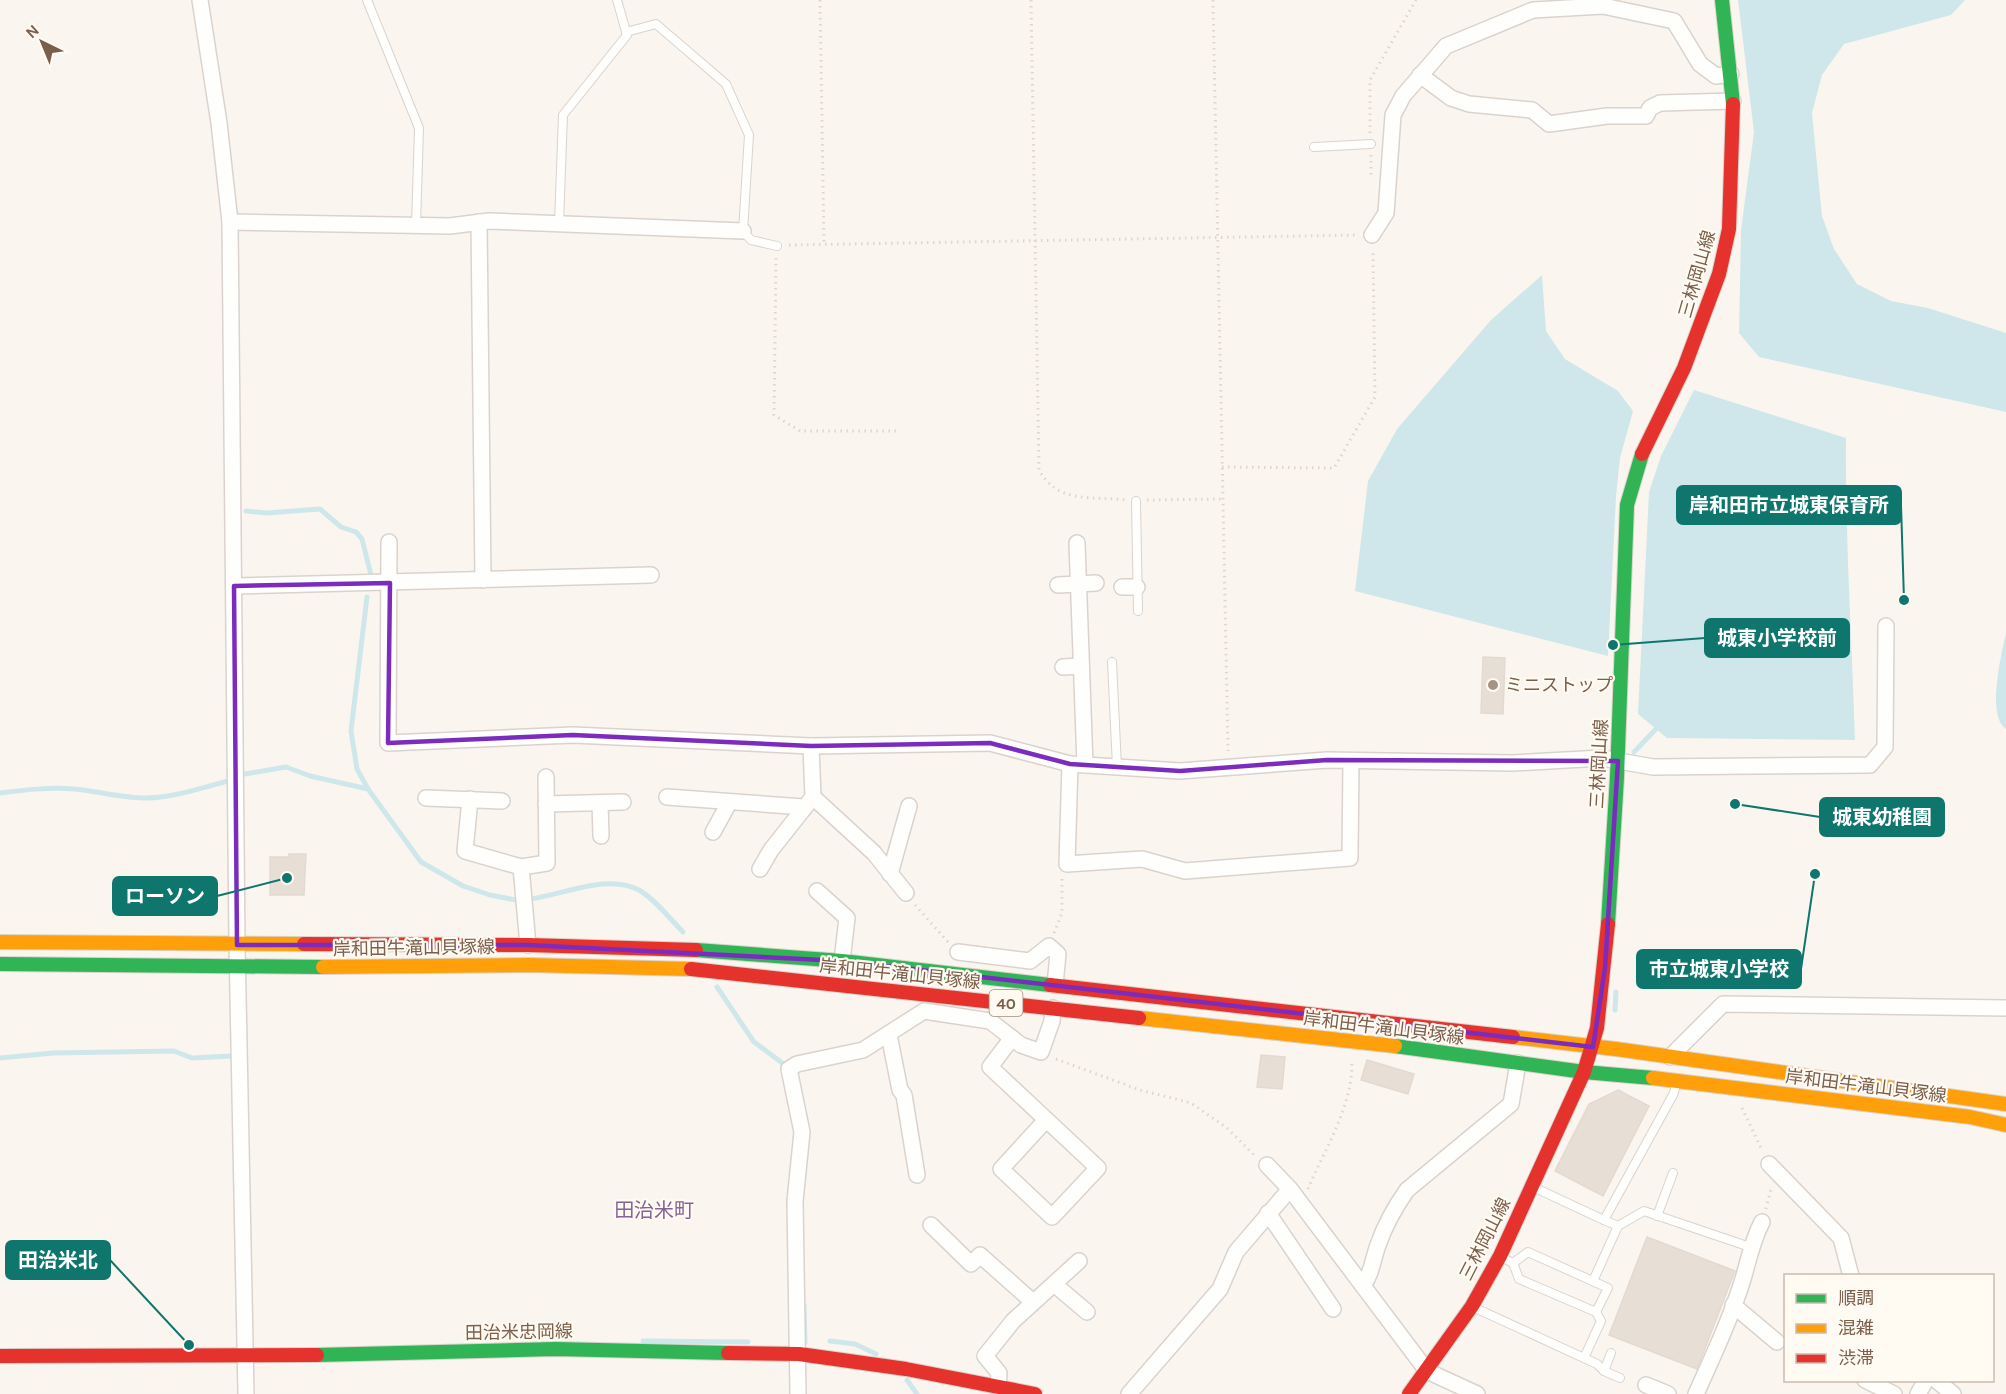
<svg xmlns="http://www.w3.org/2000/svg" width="2006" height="1394" font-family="Karla,'Noto Sans JP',sans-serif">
	<rect width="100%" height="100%" fill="#faf6ef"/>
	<!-- water -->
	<g fill="#cfe7eb">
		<polygon points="1738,0 1965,0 1951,15 1844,44 1822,75 1812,113 1822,216 1834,249 1857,284 1891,301 1928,308 2006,333 2006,412 1759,357 1739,333 1741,230 1754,132"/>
		<polygon points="1542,275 1546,331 1565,359 1618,391 1633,411 1620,458 1616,497 1608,656 1355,591 1368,481 1397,429 1491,320"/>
		<path d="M1694,390l152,48c-1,101 6,201 9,302l-188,-2 -29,-24 11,-222 12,-36z"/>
		<path d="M2006,632v97c-20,-14 -4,-76 0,-97z"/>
	</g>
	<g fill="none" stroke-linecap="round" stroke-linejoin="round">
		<!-- stream -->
		<g stroke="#cfe7eb" stroke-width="5">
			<polyline points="246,511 267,513 320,509 341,527 356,532 362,539 371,575"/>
			<polyline points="367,597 351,731 357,769 368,789 421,862 463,886 490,895 516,900"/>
			<polyline points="1634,752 1656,729"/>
			<polyline points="245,774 286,767 310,776 368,789"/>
			<path d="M0,793c24,-3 49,-6 74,-4 24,2 48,9 73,9 28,-1 54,-10 81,-17"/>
			<path d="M530,899c33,-4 78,-26 109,-9 17,10 30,28 44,42"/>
			<polyline points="717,987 754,1042 785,1065"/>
			<polyline points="1615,1010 1616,992"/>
			<polyline points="0,1058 53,1053 174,1051 192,1058 232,1056"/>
			<polyline points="804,1305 805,1342"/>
			<polyline points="643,1341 748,1342"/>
			<polyline points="830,1341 855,1344 876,1354"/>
			<polyline points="907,1380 917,1394"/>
		</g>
	</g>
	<!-- building -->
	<g fill="#e7dfd6" stroke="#e3d9d1" stroke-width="1.5">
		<polygon points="1483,657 1505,658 1503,714 1481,713"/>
		<polygon points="289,854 306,854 304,895 270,895 270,857 289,857"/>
		<polygon points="1261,1055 1285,1057 1282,1089 1257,1087"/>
		<polygon points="1367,1060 1414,1074 1408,1094 1361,1080"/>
		<polygon points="1618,1090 1649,1106 1603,1196 1555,1171 1589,1104"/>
		<polygon points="1647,1237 1735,1271 1697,1369 1609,1335"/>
	</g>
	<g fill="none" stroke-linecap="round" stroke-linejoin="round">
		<!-- lane casing -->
		<g stroke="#dad3cd" stroke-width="10">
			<g id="lane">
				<polyline points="367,0 419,128 416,225"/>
				<polyline points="626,32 656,24 726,84 749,135 743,231 751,240 777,246"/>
				<polyline points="1314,147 1371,144"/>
				<polyline points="559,223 563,115 627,35 617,0"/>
				<polyline points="1136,501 1138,611"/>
				<polyline points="1112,662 1117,767"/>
				<polyline points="1676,1084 1674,1093 1604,1220 1618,1226 1644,1211 1750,1247"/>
				<polyline points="1533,1187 1604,1220"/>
				<polyline points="1657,1216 1673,1173"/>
				<polyline points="1501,1257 1513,1263 1519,1279 1596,1312 1608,1288 1528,1252 1513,1263"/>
				<polyline points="1593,1281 1618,1226"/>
				<polyline points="1473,1307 1597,1364 1604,1371 1620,1378"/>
				<polyline points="1584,1358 1601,1321 1596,1312"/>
				<polyline points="1604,1371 1611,1353"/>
			</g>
		</g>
		<!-- street casing -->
		<g stroke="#dad3cd" stroke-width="18">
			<g id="street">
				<polyline points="200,0 219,123 230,222 237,945 246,1394"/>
				<polyline points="1420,75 1451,98 1469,104 1532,110 1549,124 1607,116 1646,116 1650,108 1660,103 1733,101"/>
				<polyline points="230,222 450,226 489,221 743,231"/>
				<polyline points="479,222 483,580"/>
				<polyline points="1372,235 1386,213 1393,115 1403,96 1446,46 1533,10 1603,6 1674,21 1700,64 1716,76 1731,74"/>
				<polyline points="389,542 388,743 573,735 811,746 990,743 1070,764 1180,771 1327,760 1513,763 1602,758 1653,767 1870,765 1885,747 1886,626"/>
				<polyline points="1077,543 1085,765"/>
				<polyline points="1058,585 1096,583"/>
				<polyline points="234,586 651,575"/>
				<polyline points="1122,587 1137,587"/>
				<polyline points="1063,667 1081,666"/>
				<polyline points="1070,764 1067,864 1142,859 1185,871 1350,858 1351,761"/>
				<polyline points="667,797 804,807"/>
				<polyline points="813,797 874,853 906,893"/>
				<polyline points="426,798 502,801"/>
				<polyline points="470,799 465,851 521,867 528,945"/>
				<polyline points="600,803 601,836"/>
				<polyline points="546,804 623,802"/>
				<polyline points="713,832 729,803"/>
				<polyline points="521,867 547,863 546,777"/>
				<polyline points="760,869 771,850 813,797 811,746"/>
				<polyline points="890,874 909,806"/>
				<polyline points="817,891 847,918 842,961"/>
				<polyline points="958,952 1030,961 1049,946 1058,954 1055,985"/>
				<polyline points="889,1035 900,1090 904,1095 917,1175"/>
				<polyline points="1012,1038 990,1067 1098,1168 1052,1217 1001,1169 1046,1120"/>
				<polyline points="1670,1057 1723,1004 2006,1008"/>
				<polyline points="1769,1164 1841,1238 1851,1276"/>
				<polyline points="1267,1165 1290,1189 1427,1371 1477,1394"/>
				<polyline points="1268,1213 1333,1309"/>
				<polyline points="931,1225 971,1264 980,1255 1033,1302"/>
				<polyline points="1054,1284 1087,1312"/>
				<path d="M1363,1285c9,-11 10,-27 15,-40 7,-20 17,-38 29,-55l104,-86 7,-41"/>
				<polyline points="1733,1305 1777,1342"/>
				<polyline points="1865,1380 1894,1394"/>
				<polyline points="1936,1380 1953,1394"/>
				<polyline points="1646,1385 1668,1394"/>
				<polyline points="998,1387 999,1373 985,1356 1013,1321 1079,1261"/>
				<polyline points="798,1394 795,1201 802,1132 789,1069 797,1064 863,1050 924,1011 990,1021 1021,1045 1041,1052 1052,1021 1053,1008"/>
				<polyline points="1129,1394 1220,1289 1236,1252 1290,1189"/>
				<path d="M1696,1394c17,-38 35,-76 47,-115 6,-20 9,-38 19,-57"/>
				<polyline points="1918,1394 1926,1380"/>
			</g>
		</g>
		<!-- fast casing -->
		<g stroke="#dad3cb" stroke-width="16">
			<g id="fast">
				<polyline points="1722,0 1733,104"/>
				<polyline points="1608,924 1617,777 1627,505 1642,454"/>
				<polyline points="696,950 842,961 1050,985"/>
				<polyline points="0,964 323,967"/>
				<polyline points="1395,1046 1584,1072 1653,1078"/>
				<polyline points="317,1355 555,1349 728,1353"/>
			</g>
		</g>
		<!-- slow casing -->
		<g stroke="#dad3cb" stroke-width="16">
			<g id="slow">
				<polyline points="0,942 304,944"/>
				<polyline points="323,967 529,965 691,969"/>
				<polyline points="1139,1018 1395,1046"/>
				<polyline points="1513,1037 1616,1049 2006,1104"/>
				<polyline points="1653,1078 1970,1117 2006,1125"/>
			</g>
		</g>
		<!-- jam casing -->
		<g stroke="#dad3cb" stroke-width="16">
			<g id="jam">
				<polyline points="1642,454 1684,368 1719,274 1729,229 1733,104"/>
				<polyline points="304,944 528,945 696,950"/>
				<polyline points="691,969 1139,1018"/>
				<polyline points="1050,985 1513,1037"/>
				<polyline points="728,1353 799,1354 906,1369 1035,1394"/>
				<polyline points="0,1356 317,1355"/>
				<polyline points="1409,1394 1472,1306 1500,1256 1584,1072 1597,1028 1608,924"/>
			</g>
		</g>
		<!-- path -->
		<g stroke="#ddd6cf" stroke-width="3" stroke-dasharray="1.5 4.5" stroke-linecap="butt">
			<polyline points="820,0 824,244"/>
			<path d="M1031,0l8,470c19,34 52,26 87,30"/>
			<polyline points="1213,0 1228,751"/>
			<polyline points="1370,133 1370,80 1416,0"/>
			<polyline points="1371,155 1371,178"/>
			<polyline points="789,245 1359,235"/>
			<polyline points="776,258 774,415 800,431 896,431"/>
			<polyline points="1222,467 1334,468 1375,397 1373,251"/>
			<polyline points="1147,500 1222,499"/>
			<polyline points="915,905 948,942"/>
			<polyline points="1054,933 1062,913 1062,878"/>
			<polyline points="1056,1059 1140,1090 1191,1103 1227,1128 1256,1157"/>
			<polyline points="1742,1108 1762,1150"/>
			<path d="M1308,1189c17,-41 45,-83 44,-128"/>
			<polyline points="1766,1209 1771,1189"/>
		</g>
		<!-- lane -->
		<use href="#lane" stroke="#fefefd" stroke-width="8"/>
		<!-- street -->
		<use href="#street" stroke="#fefefd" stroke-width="15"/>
		<!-- fast -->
		<use href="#fast" stroke="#30b455" stroke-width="14"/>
		<!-- slow -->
		<use href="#slow" stroke="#ff9f0a" stroke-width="14"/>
		<!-- jam -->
		<use href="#jam" stroke="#e5322d" stroke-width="14"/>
	</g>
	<!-- marked area -->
	<path fill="none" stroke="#7b2cbf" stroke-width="4.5" stroke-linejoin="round" d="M390,583l-2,160 185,-8 238,11 179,-3 80,21 110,7 147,-11 291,1 -13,207 -12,79 -751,-86 -314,-16h-291l-3,-359z"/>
	<!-- markers -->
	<circle fill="#a79384" stroke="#fffbf3" stroke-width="2" cx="1493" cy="685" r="6"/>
	<g text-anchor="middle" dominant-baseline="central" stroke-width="4.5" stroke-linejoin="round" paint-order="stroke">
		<!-- shield labels -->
		<rect fill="#fffbf3" stroke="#a38d7d" stroke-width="1.5" x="989.5" y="990" width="33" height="26" rx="4.5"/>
		<g font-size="16" font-weight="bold" fill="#7b5e4b">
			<text x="1006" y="1003">40</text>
		</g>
		<!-- street labels -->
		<g font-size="18" fill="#7b5e4b" stroke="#fffbf3">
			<text transform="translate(1697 274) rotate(-74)">三林岡山線</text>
			<text transform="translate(1599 764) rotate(-87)">三林岡山線</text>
			<text transform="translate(414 948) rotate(-1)">岸和田牛滝山貝塚線</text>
			<text transform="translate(900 974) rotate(6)">岸和田牛滝山貝塚線</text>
			<text transform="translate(1384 1028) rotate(7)">岸和田牛滝山貝塚線</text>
			<text transform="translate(1866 1086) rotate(7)">岸和田牛滝山貝塚線</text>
			<text transform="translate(1485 1239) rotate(-63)">三林岡山線</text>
			<text transform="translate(519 1332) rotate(-1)">田治米忠岡線</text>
		</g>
		<!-- poi labels -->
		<g font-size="18" fill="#7b5e4b" stroke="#fffbf3" text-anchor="start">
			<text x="1505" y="685">ミニストップ</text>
		</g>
		<!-- neighbourhood labels -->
		<g font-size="20" fill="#876496" stroke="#fffbf3">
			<text x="654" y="1210">田治米町</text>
		</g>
	</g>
	<!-- callouts -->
	<path fill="none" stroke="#0f766e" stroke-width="2" d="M1904 600L1901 505M1613 645L1705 638M1735 804L1820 817M287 878L217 896M1815 874L1801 969M189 1345L110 1260"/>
	<g fill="#0f766e" stroke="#fffbf3" stroke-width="2">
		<circle cx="1904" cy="600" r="6"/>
		<circle cx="1613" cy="645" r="6"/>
		<circle cx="1735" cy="804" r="6"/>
		<circle cx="287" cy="878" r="6"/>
		<circle cx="1815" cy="874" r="6"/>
		<circle cx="189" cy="1345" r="6"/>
	</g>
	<g fill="#0f766e" stroke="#0f766e" stroke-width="2">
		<rect x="1677" y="486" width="224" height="38" rx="6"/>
		<rect x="1705" y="619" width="144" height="38" rx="6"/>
		<rect x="1820" y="798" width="124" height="38" rx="6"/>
		<rect x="113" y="877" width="104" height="38" rx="6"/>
		<rect x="1637" y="950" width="164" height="38" rx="6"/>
		<rect x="6" y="1241" width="104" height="38" rx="6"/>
	</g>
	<g font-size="20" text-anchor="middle" font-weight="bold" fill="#fff">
		<text x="1789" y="512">岸和田市立城東保育所</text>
		<text x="1777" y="645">城東小学校前</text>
		<text x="1882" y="824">城東幼稚園</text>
		<text x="165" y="903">ローソン</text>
		<text x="1719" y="976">市立城東小学校</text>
		<text x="58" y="1267">田治米北</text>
	</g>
	<!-- legend -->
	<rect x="1784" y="1274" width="210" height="108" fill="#fffbf3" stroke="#cabcb0" stroke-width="1.5"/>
	<rect x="1796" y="1294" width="30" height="9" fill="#30b455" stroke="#cabcb0" stroke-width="1.5"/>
	<text x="1838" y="1304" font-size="18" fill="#7b5e4b">順調</text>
	<rect x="1796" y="1324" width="30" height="9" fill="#ff9f0a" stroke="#cabcb0" stroke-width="1.5"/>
	<text x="1838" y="1334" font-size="18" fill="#7b5e4b">混雑</text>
	<rect x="1796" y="1354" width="30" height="9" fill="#e5322d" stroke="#cabcb0" stroke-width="1.5"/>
	<text x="1838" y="1364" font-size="18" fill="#7b5e4b">渋滞</text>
	<!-- north arrow -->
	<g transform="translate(42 42) rotate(317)" stroke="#fffbf3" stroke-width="4.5" paint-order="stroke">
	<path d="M0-4.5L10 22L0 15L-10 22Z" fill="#7b5e4b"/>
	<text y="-9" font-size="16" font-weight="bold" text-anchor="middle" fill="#7b5e4b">N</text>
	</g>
</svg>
